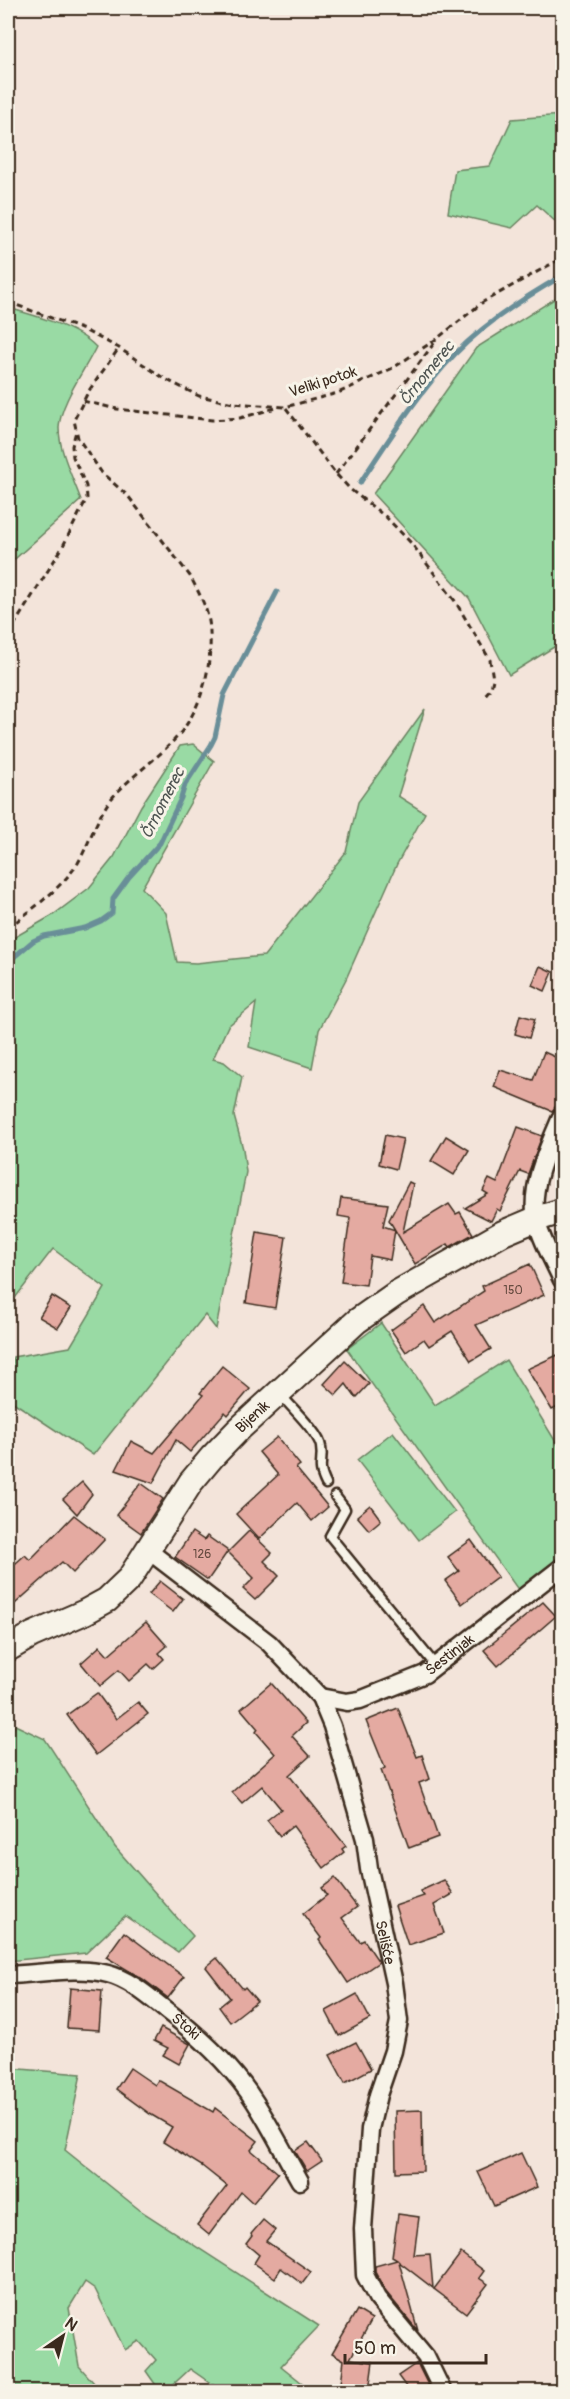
<svg xmlns="http://www.w3.org/2000/svg" width="570" height="2399" font-family="Pangolin,sans-serif">
	<rect width="100%" height="100%" fill="#f3e4da"/>
	<filter id="ink" filterUnits="userSpaceOnUse"><feTurbulence type="fractalNoise" baseFrequency=".0167" numOctaves="2"/><feDisplacementMap in="SourceGraphic" scale="12" xChannelSelector="R" yChannelSelector="G"/><feConvolveMatrix kernelMatrix="1 2 1 2 8 2 1 2 1" color-interpolation-filters="sRGB"/></filter>
	<g filter="url(#ink)">
		<!-- green -->
		<g fill="#99daa4" stroke="#6a8261" stroke-width="1.5">
			<polygon points="562,115 562,220 558,224 537,205 512,228 448,213 455,170 490,166 512,119"/>
			<polygon points="562,294 562,642 509,675 469,598 373,494 476,348"/>
			<path d="M8,308c26,7 69,19 88,39 -11,23 -36,56 -37,81 0,23 14,50 22,72l-73,65z"/>
			<polygon points="425,709 398,796 425,813 397,864 346,979 319,1030 312,1068 249,1047 256,1003 228,1026 213,1059 224,1062 242,1077 234,1116 243,1149 246,1172 216,1329 205,1315 93,1455 10,1400 13,1357 70,1347 105,1288 53,1249 8,1307 8,941 53,915 89,888 114,857 141,806 180,746 193,744 214,761 142,888 166,913 177,962 196,963 264,956 346,852 358,802"/>
			<polygon points="381,1323 435,1405 506,1360 562,1452 562,1558 519,1591 347,1349"/>
			<polygon points="393,1432 455,1512 419,1540 357,1460"/>
			<polygon points="15,1725 45,1739 115,1847 193,1936 178,1952 125,1916 86,1953 8,1961 8,1741"/>
			<polygon points="8,2068 81,2074 65,2150 141,2211 319,2326 281,2366 312,2391 222,2391 190,2369 166,2391 160,2391 146,2371 156,2360 139,2341 125,2350 95,2289 85,2282 69,2308 79,2366 101,2391 8,2391"/>
		</g>
		<g fill="none" stroke-linecap="round" stroke-linejoin="round">
			<!-- stream -->
			<g stroke="#698e98" stroke-width="5">
				<path d="M360,483c29,-44 59,-91 95,-129 30,-31 70,-57 107,-78"/>
				<polyline points="8,962 33,941 44,936 85,928 101,921 112,913 113,899 129,877 160,843 181,798 185,785 211,745 215,737 224,695 277,592"/>
			</g>
		</g>
		<!-- building -->
		<g fill="#e4aaa1" stroke="#3b2a1e" stroke-width="1.5">
			<polygon points="540,966 553,972 545,991 532,985"/>
			<polygon points="520,1015 535,1019 529,1038 515,1034"/>
			<polygon points="544,1052 562,1060 562,1105 556,1106 552,1111 494,1087 500,1070 533,1080"/>
			<polygon points="518,1127 542,1136 528,1174 520,1171 500,1211 497,1209 491,1221 465,1208 488,1194 483,1191 489,1179 497,1183"/>
			<polygon points="385,1135 403,1139 396,1169 379,1164"/>
			<polygon points="446,1136 469,1150 454,1175 431,1161"/>
			<polygon points="409,1182 413,1184 403,1232 449,1204 456,1214 460,1212 473,1234 450,1247 448,1244 415,1264 395,1230 390,1260 370,1256 366,1285 341,1282 350,1218 338,1216 341,1198 388,1204 383,1226 395,1230 389,1220"/>
			<polygon points="257,1232 286,1237 275,1308 246,1303"/>
			<polygon points="530,1264 544,1295 476,1325 491,1349 471,1361 452,1331 429,1346 424,1339 406,1352 391,1330 424,1306 435,1323 484,1291 482,1286"/>
			<polygon points="52,1296 71,1308 58,1328 39,1317"/>
			<polygon points="562,1353 562,1405 552,1410 527,1369"/>
			<polygon points="345,1361 369,1384 356,1398 346,1384 336,1395 324,1384"/>
			<polygon points="222,1366 250,1389 228,1415 225,1412 190,1452 176,1440 153,1483 116,1470 131,1441 154,1453 203,1395 200,1393"/>
			<polygon points="277,1437 300,1465 296,1468 328,1507 312,1521 297,1503 259,1539 236,1514 278,1475 259,1452"/>
			<polygon points="82,1482 92,1494 77,1514 63,1499"/>
			<polygon points="141,1483 163,1499 141,1533 116,1515"/>
			<polygon points="370,1505 381,1520 369,1530 357,1516"/>
			<polygon points="74,1515 105,1539 73,1573 62,1562 8,1610 8,1570 25,1555 30,1560"/>
			<polygon points="249,1531 272,1553 264,1561 279,1576 255,1600 243,1589 254,1578 228,1552"/>
			<polygon points="192,1532 204,1540 207,1536 228,1551 208,1580 175,1557"/>
			<polygon points="471,1540 498,1577 462,1604 445,1581 459,1571 448,1557"/>
			<polygon points="160,1581 183,1599 173,1612 149,1594"/>
			<polygon points="543,1602 556,1616 498,1666 484,1650"/>
			<polygon points="146,1622 167,1646 159,1653 164,1659 153,1669 148,1664 129,1681 119,1670 100,1686 81,1663 100,1646 108,1655"/>
			<polygon points="271,1683 306,1723 292,1736 310,1756 289,1775 346,1846 342,1849 344,1852 324,1868 293,1826 280,1836 267,1820 281,1809 262,1786 242,1803 232,1792 275,1754 256,1732 258,1729 241,1709"/>
			<polygon points="97,1693 116,1719 138,1702 148,1714 96,1755 67,1715"/>
			<polygon points="398,1708 417,1757 422,1755 430,1779 419,1783 438,1837 409,1848 381,1770 385,1768 366,1721"/>
			<polygon points="335,1878 357,1907 342,1918 360,1942 364,1940 379,1962 348,1983 319,1940 321,1938 303,1914 327,1895 322,1888"/>
			<polygon points="444,1880 453,1894 434,1905 444,1933 408,1945 395,1906 424,1896 420,1891"/>
			<polygon points="124,1932 184,1977 168,1998 143,1979 106,1957"/>
			<polygon points="217,1958 243,1989 245,1987 257,2001 230,2022 219,2007 230,1998 206,1967"/>
			<polygon points="70,1988 102,1991 99,2030 67,2028"/>
			<polygon points="357,1994 370,2019 339,2036 326,2011"/>
			<polygon points="161,2028 190,2044 179,2064 163,2055 168,2048 154,2041"/>
			<polygon points="356,2042 371,2069 345,2083 330,2055"/>
			<polygon points="130,2068 155,2085 158,2080 213,2112 215,2108 258,2141 251,2150 278,2173 253,2203 241,2192 209,2235 197,2225 227,2186 202,2166 163,2142 172,2127 150,2114 116,2089"/>
			<polygon points="422,2110 423,2171 396,2172 395,2111"/>
			<polygon points="308,2142 322,2161 307,2171 295,2151"/>
			<polygon points="521,2153 537,2187 494,2206 478,2172"/>
			<polygon points="398,2214 419,2217 414,2255 430,2254 433,2288 399,2262 418,2331 386,2292 375,2272 375,2266 397,2260 392,2257"/>
			<polygon points="263,2220 275,2230 266,2241 311,2272 302,2284 281,2268 275,2278 254,2263 259,2255 246,2244 252,2236 251,2234"/>
			<polygon points="461,2253 484,2271 479,2278 488,2284 466,2313 434,2289"/>
			<polygon points="357,2310 372,2319 350,2359 373,2362 369,2391 340,2391 344,2360 332,2353"/>
			<polygon points="417,2363 429,2387 423,2391 409,2391 398,2376"/>
		</g>
		<g fill="none" stroke-linecap="round" stroke-linejoin="round">
			<!-- service casing -->
			<g stroke="#3b2a1e" stroke-width="13">
				<g id="service">
					<path d="M281,1395c9,11 39,39 40,52 3,17 -5,17 5,37"/>
					<polyline points="335,1496 345,1509 330,1536 436,1666"/>
				</g>
			</g>
			<!-- minor casing -->
			<g stroke="#3b2a1e" stroke-width="21">
				<g id="minor">
					<path d="M562,1115c-13,31 -33,71 -26,104 5,21 17,41 26,61"/>
					<path id="s1" d="M149,1551l120,92 51,54 12,29 33,113 4,30 25,114 5,38 -6,30 -15,44 -8,34 -7,100 2,46 12,23 49,59 17,35"/>
					<path id="s2" d="M320,1697l27,5 13,-2 65,-26 137,-107"/>
					<path id="s3" d="M8,1975c30,-1 71,-9 100,-1 20,5 39,21 54,33 34,26 70,58 93,95 16,25 30,53 45,79"/>
				</g>
			</g>
			<!-- secondary casing -->
			<g stroke="#3b2a1e" stroke-width="28">
				<g id="secondary">
					<path id="s4" d="M8,1649l24,-14 53,-23 22,-12 22,-21 62,-97 21,-25 26,-27 119,-109 40,-28 106,-60 33,-14 26,-8"/>
				</g>
			</g>
			<!-- path -->
			<g stroke="#3b2a1e" stroke-width="3" stroke-dasharray="6 4.5" stroke-linecap="butt">
				<polyline points="8,302 84,330 119,348 165,379 199,396 233,403 285,407 338,393 393,368 438,338 483,302 562,258"/>
				<polyline points="83,401 117,409 212,420 240,418 276,408"/>
				<polyline points="286,408 336,474 351,490 386,517 412,544 455,601 490,660 493,679 491,688 485,695"/>
				<polyline points="336,474 435,342"/>
				<polyline points="8,635 62,548 87,498 86,486 73,457 72,446 76,431"/>
				<path d="M8,928c24,-19 53,-39 70,-65 12,-21 19,-47 34,-65 19,-22 44,-38 64,-60 25,-27 36,-70 34,-106 0,-20 -11,-39 -20,-56l-62,-80 -26,-23 -24,-35 -4,-18 14,-28 31,-44"/>
			</g>
			<!-- service -->
			<use href="#service" stroke="#f7f3e8" stroke-width="8"/>
			<!-- minor -->
			<use href="#minor" stroke="#f7f3e8" stroke-width="16"/>
			<!-- secondary -->
			<use href="#secondary" stroke="#f7f3e8" stroke-width="24"/>
		</g>
	</g>
	<g text-anchor="middle" dominant-baseline="central" stroke-width="6" stroke-linejoin="round" paint-order="stroke">
		<!-- number labels -->
		<g font-size="12" fill="#654a3f">
			<text x="513" y="1290">150</text>
			<text x="202" y="1554">126</text>
		</g>
		<!-- street labels -->
		<g font-size="15" fill="#3b2a1e" stroke="#f7f3e8">
			<text transform="translate(323 382) rotate(-18)">Veliki potok</text>
			<text stroke="none"><textPath href="#s4" startOffset="346">Bijenik</textPath></text>
			<text stroke="none"><textPath href="#s2" startOffset="142">Šestinjak</textPath></text>
			<text stroke="none"><textPath href="#s1" startOffset="480">Selišće</textPath></text>
			<text stroke="none"><textPath href="#s3" startOffset="195">Štoki</textPath></text>
		</g>
		<!-- water labels -->
		<g font-size="16" font-style="italic" fill="#4e5451" stroke="#f7f3e8">
			<text transform="translate(427 373) rotate(-51)">Črnomerec</text>
			<text transform="translate(163 803) rotate(-63)">Črnomerec</text>
		</g>
	</g>
	<!-- margin -->
	<rect width="570" height="2399" fill="none" stroke="#f7f3e8" stroke-width="30"/>
	<rect x="15" y="15" width="540" height="2369" fill="none" stroke="#3b2a1e" stroke-width="2" filter="url(#ink)"/>
	<!-- north arrow -->
	<g transform="translate(63 2336) rotate(35)" stroke="#f7f3e8" stroke-width="4.5" paint-order="stroke">
	<path d="M0-4.5L10 22L0 15L-10 22Z" fill="#3b2a1e"/>
	<text y="-9" font-size="16" font-weight="bold" text-anchor="middle" fill="#3b2a1e">N</text>
	</g>
	<!-- scale -->
	<path d="M345 2354v9h141v-9" fill="none" stroke="#3b2a1e" stroke-width="3"/>
	<text x="354" y="2354" font-size="18" fill="#3b2a1e" stroke="#f7f3e8" stroke-width="4.5" paint-order="stroke">50 m</text>
</svg>
